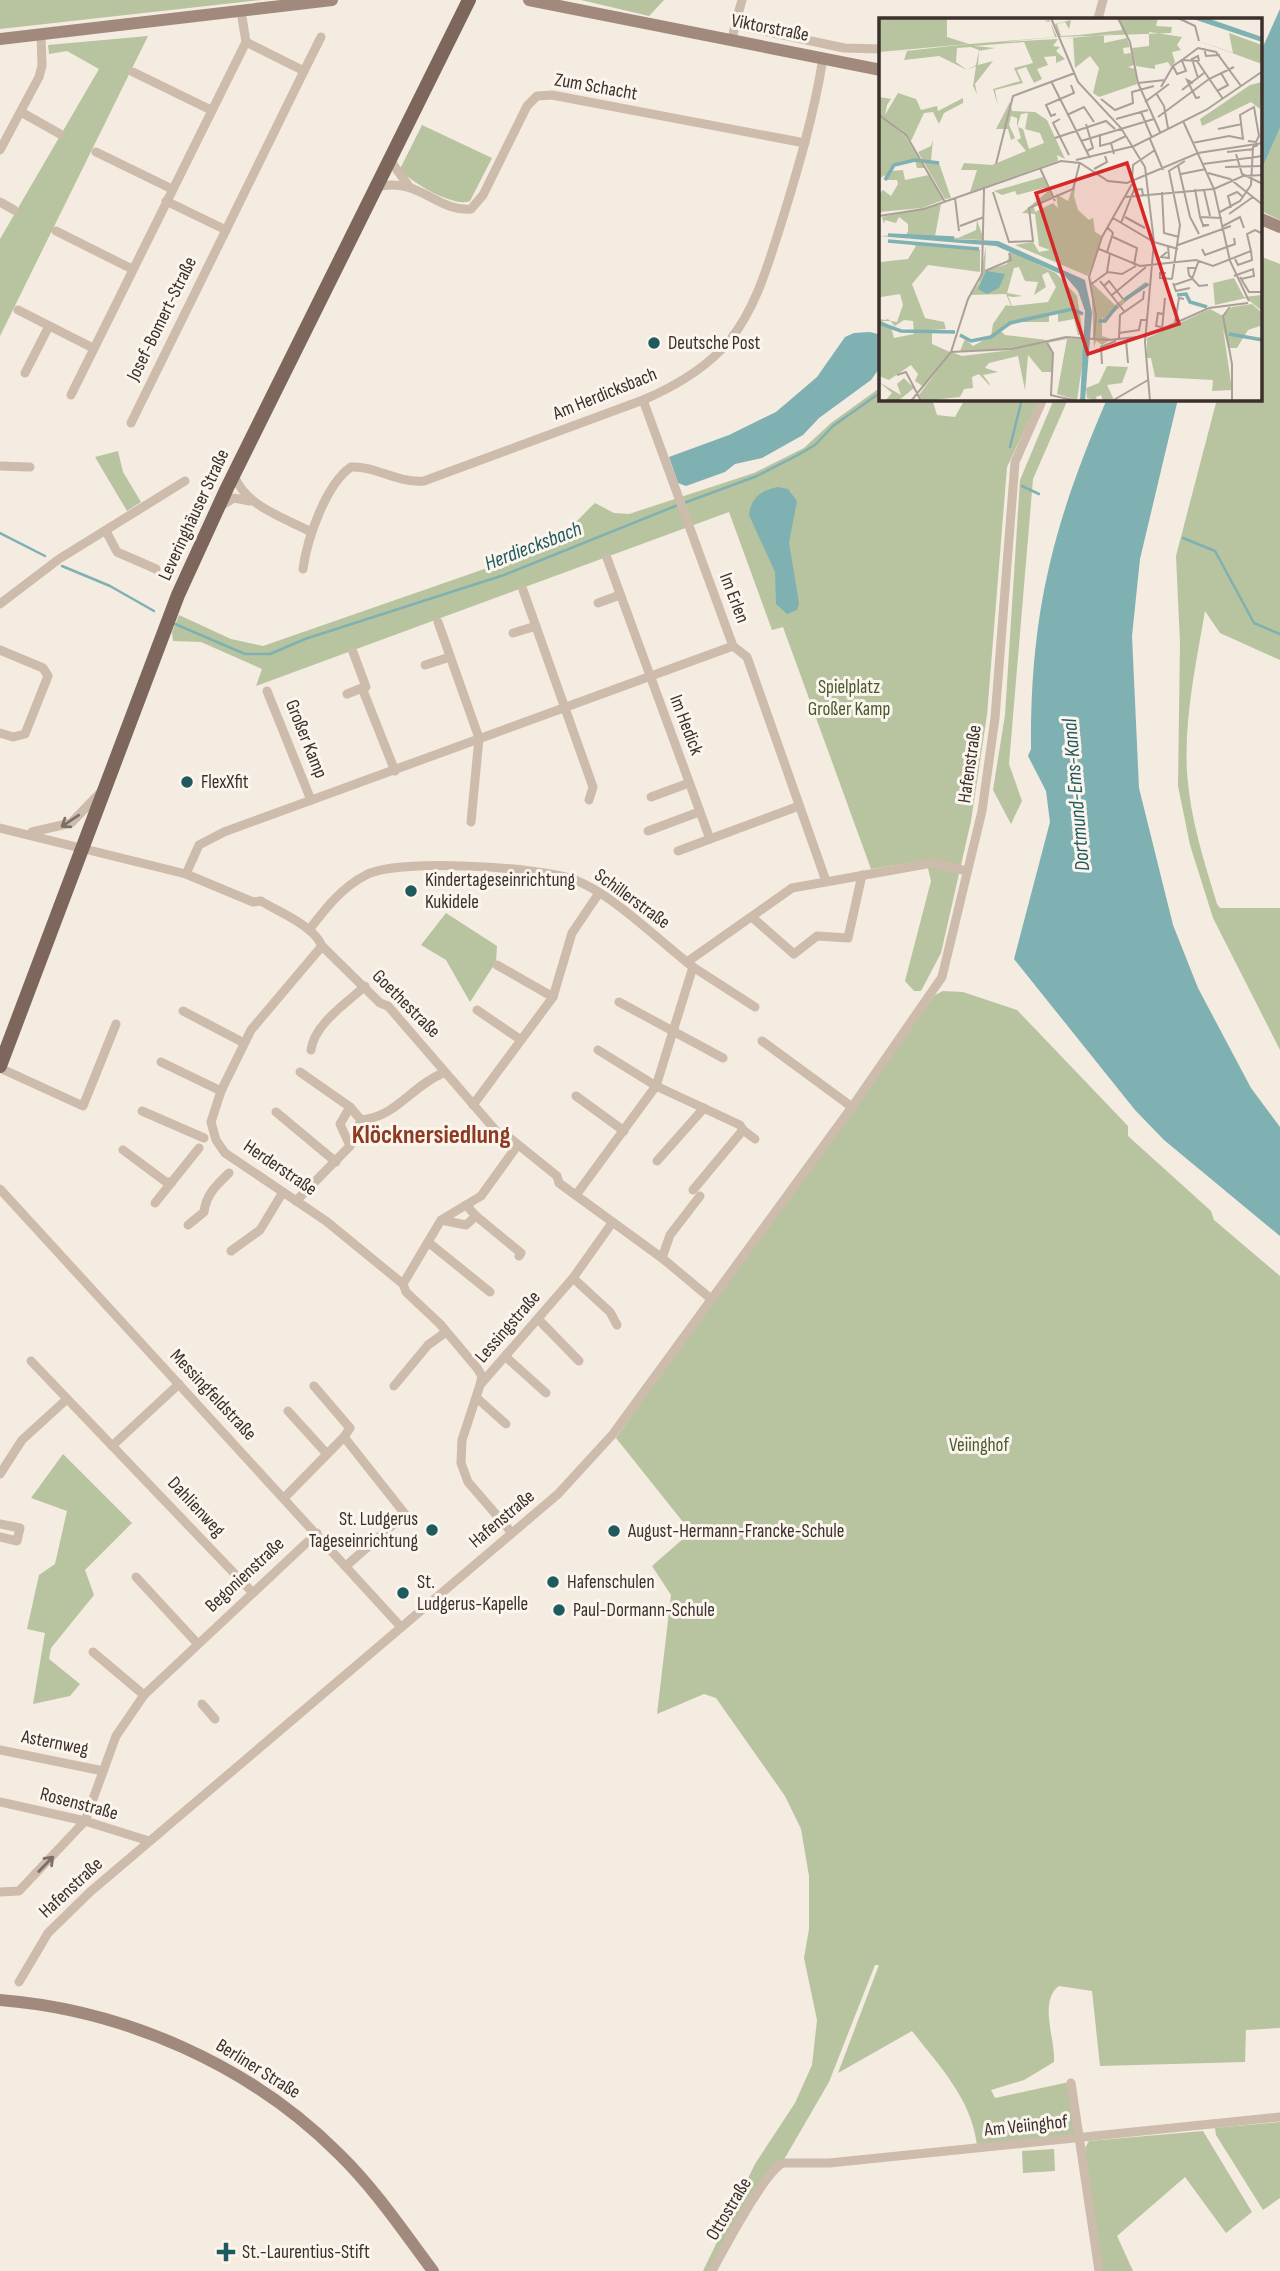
<svg xmlns="http://www.w3.org/2000/svg" width="1280" height="2271" font-family="'Sofia Sans Condensed',sans-serif">
	<rect width="100%" height="100%" fill="#f4ebe1"/>
	<!-- green -->
	<g fill="#b8c4a0">
		<polygon points="0,0 261,0 0,29"/>
		<polygon points="581,0 664,0 649,16"/>
		<polygon points="148,36 0,336 0,239 99,69 67,51 49,54 48,45"/>
		<path d="M422,125l70,33 -22,43c-16,7 -60,-19 -70,-32z"/>
		<polygon points="1280,128 1280,220 1261,211 1261,171"/>
		<path d="M1262,257l18,7v396l-60,-27 -15,-22c-9,53 -21,107 -18,161 3,46 17,89 30,132l3,4h60v142l-67,-132 -23,-73 -12,-59 2,-143 -4,-87 41,-157h44z"/>
		<path d="M881,387v12h51l5,16 18,2 10,-18h74l-32,68 -20,248 -16,106 -30,132 -20,38h-7l-9,-10 26,-100 -5,-21 -55,9 -88,-242 -11,3 -43,-118 -473,174 6,-17 -61,-27 -28,-1 -1,-9 7,-17 52,24 32,7 230,-80 16,-12c42,3 58,-25 86,-51l19,10 15,1 125,-41 50,-25 27,-25z"/>
		<polygon points="1054,399 1068,399 1033,479 1009,764 1022,801 1011,824 993,790 1005,715 1020,480"/>
		<polygon points="118,451 123,472 141,502 127,511 95,457"/>
		<polygon points="446,913 497,946 496,962 470,1002 446,960 421,945"/>
		<path d="M943,991l20,1 54,18 111,116v10l83,75 3,9 66,56v752l-34,2 -1,32 -145,4 -8,-75 -33,-5c-21,15 -3,55 -5,76l-30,18 -33,10 4,8 74,-16 6,54 -98,9c-6,-47 -37,-78 -65,-114l-74,42 41,-108h-4l-46,117 -47,81 -72,108h-7l52,-107 40,-61 17,-38 5,-45 -13,-62 5,-29v-53l-8,-47 -16,-33 -69,-98 -12,-4 -47,20 14,-119 -19,-29 39,-34 -75,-94 218,-309 101,-134z"/>
		<polygon points="63,1454 132,1523 85,1570 94,1595 51,1648 49,1659 80,1684 70,1696 33,1704 45,1633 27,1629 39,1575 55,1564 67,1511 31,1498"/>
		<polygon points="1280,2122 1280,2198 1263,2210 1216,2135 1215,2128"/>
		<polygon points="1203,2131 1252,2212 1226,2233 1185,2177 1117,2236 1133,2271 1102,2271 1085,2148 1089,2141"/>
		<polygon points="1054,2149 1055,2171 1023,2173 1022,2151"/>
	</g>
	<!-- water -->
	<g fill="#7fb0b2">
		<polygon points="1280,9 1280,128 1261,171 1261,51"/>
		<polygon points="870,332 881,335 881,366 871,380 819,418 803,435 762,458 735,464 725,472 686,486 678,483 669,457 729,435 776,412 817,377 845,337 854,333"/>
		<path d="M1107,399h71l-38,160 -8,77 7,152 34,137 25,63 53,100 29,39v109l-116,-96 -29,-30 -121,-151 36,-137 -4,-31 -18,-35 3,-7c-1,-136 22,-225 76,-350z"/>
		<path d="M778,487l10,2 9,12 -8,42 10,60 -2,7 -10,4 -11,-10 -1,-32 -26,-57c2,-17 12,-25 29,-28z"/>
	</g>
	<g fill="none" stroke-linecap="round" stroke-linejoin="round">
		<!-- stream -->
		<g stroke="#7fb0b2" stroke-width="2.5">
			<polyline points="1010,447 1022,399"/>
			<polyline points="1022,486 1039,494"/>
			<polyline points="684,503 757,476 796,456 815,445 833,426 881,392"/>
			<polyline points="0,533 45,556"/>
			<polyline points="1183,538 1215,551 1254,623 1280,634"/>
			<polyline points="62,566 110,586 154,611"/>
			<polyline points="175,624 245,654 270,654 305,639 504,575 678,505"/>
		</g>
		<!-- street -->
		<g stroke="#cdbbac" stroke-width="9">
			<polyline points="1098,19 1103,0"/>
			<polyline points="735,25 742,0"/>
			<polyline points="732,40 735,25 844,48 881,49"/>
			<polyline points="304,71 321,37"/>
			<polyline points="133,72 211,110"/>
			<polyline points="21,112 60,134"/>
			<polyline points="0,150 39,77 42,66 41,35"/>
			<polyline points="96,152 172,189"/>
			<polyline points="390,160 408,185"/>
			<path d="M376,187c43,-11 60,25 95,22l12,-14 44,-89 10,-10 15,-1 253,48"/>
			<polyline points="166,201 226,230 304,71 246,42"/>
			<polyline points="0,202 14,210"/>
			<polyline points="56,231 132,269"/>
			<polyline points="18,310 93,348"/>
			<polyline points="25,373 49,326"/>
			<polyline points="71,395 246,42 241,11"/>
			<polyline points="643,400 733,646 747,657 826,881"/>
			<polyline points="131,423 226,230"/>
			<polyline points="0,466 30,467"/>
			<path d="M234,475c11,31 49,42 77,57"/>
			<polyline points="221,506 234,498 250,501"/>
			<polyline points="106,531 117,552 156,569"/>
			<polyline points="607,558 710,839 799,806"/>
			<path d="M303,569c4,-30 23,-85 48,-102 26,-1 44,16 73,14l219,-81c33,-14 64,-32 87,-60 27,-34 38,-76 51,-116 17,-55 33,-109 42,-166"/>
			<polyline points="523,590 593,787 589,800"/>
			<polyline points="598,603 620,595"/>
			<polyline points="0,604 59,559 185,481"/>
			<polyline points="438,622 479,738 471,822"/>
			<polyline points="513,633 536,626"/>
			<polyline points="0,650 43,668 48,676 25,734 13,737 0,733"/>
			<polyline points="353,652 366,687 362,688 395,771"/>
			<polyline points="425,665 450,657"/>
			<polyline points="267,691 311,800"/>
			<polyline points="347,694 362,688"/>
			<polyline points="651,797 689,783"/>
			<path d="M0,828l186,46 67,28 8,-1c19,12 52,24 61,45l58,57 8,3 109,126 8,2 52,42 2,7 103,75 48,40"/>
			<polyline points="648,831 699,812"/>
			<polyline points="32,832 71,823 101,792"/>
			<polyline points="678,851 710,839"/>
			<polyline points="186,874 199,845 224,832 733,646"/>
			<polyline points="753,918 794,954 817,936 848,938 862,875"/>
			<path d="M309,930c16,-21 33,-43 57,-55 31,-17 173,-8 206,4 39,13 87,62 121,88l-37,119 -80,109"/>
			<polyline points="322,946 251,1030 221,1091 211,1122 216,1140 225,1153 326,1221 403,1284 406,1292 440,1324 477,1368 482,1376 480,1385"/>
			<polyline points="687,962 792,888 932,863 967,871"/>
			<polyline points="497,965 553,997"/>
			<polyline points="693,967 755,1007"/>
			<polyline points="619,1002 723,1058"/>
			<polyline points="477,1010 521,1040"/>
			<polyline points="183,1011 244,1043"/>
			<polyline points="762,1041 852,1107"/>
			<path d="M311,1050c3,-26 36,-47 54,-64"/>
			<polyline points="598,1050 656,1086 740,1125 743,1130 693,1190"/>
			<polyline points="161,1062 221,1091"/>
			<polyline points="0,1068 83,1106 116,1024"/>
			<polyline points="300,1072 350,1107"/>
			<polyline points="576,1096 624,1131"/>
			<polyline points="473,1105 553,997 572,933 599,893"/>
			<polyline points="142,1111 204,1138"/>
			<polyline points="276,1112 336,1162"/>
			<path d="M361,1120c37,-4 49,-33 82,-47"/>
			<polyline points="743,1130 755,1139"/>
			<polyline points="123,1150 166,1182 172,1182"/>
			<polyline points="657,1161 704,1108"/>
			<polyline points="0,1189 400,1626"/>
			<polyline points="296,1201 350,1146 361,1120 350,1107 340,1124 350,1146"/>
			<polyline points="155,1203 199,1148"/>
			<polyline points="466,1205 481,1196 517,1146"/>
			<polyline points="476,1216 521,1253 519,1256"/>
			<path d="M188,1225l16,-13c2,-18 13,-27 25,-39"/>
			<polyline points="428,1242 490,1292"/>
			<polyline points="231,1251 260,1230 283,1192"/>
			<polyline points="662,1258 670,1235 700,1196"/>
			<polyline points="573,1278 610,1312 617,1325"/>
			<polyline points="403,1284 441,1220 466,1205 476,1216 466,1225 441,1220"/>
			<polyline points="538,1319 579,1361"/>
			<polyline points="506,1357 546,1393"/>
			<polyline points="31,1361 253,1593"/>
			<polyline points="314,1386 350,1428 344,1437"/>
			<polyline points="394,1386 428,1345 446,1332"/>
			<polyline points="478,1399 506,1424"/>
			<polyline points="288,1411 327,1454"/>
			<polyline points="112,1446 179,1384"/>
			<polyline points="0,1474 22,1440 67,1399"/>
			<polyline points="284,1498 344,1437 405,1514 346,1566"/>
			<polyline points="0,1524 20,1528 17,1541 0,1537"/>
			<polyline points="512,1533 468,1482 461,1463 462,1440 480,1385 573,1278 612,1223"/>
			<polyline points="136,1577 197,1643"/>
			<polyline points="93,1652 144,1695"/>
			<polyline points="202,1704 215,1719"/>
			<polyline points="0,1750 103,1771"/>
			<polyline points="0,1802 85,1821 149,1841"/>
			<polyline points="0,1892 19,1891 85,1821 116,1736 144,1695 317,1533"/>
			<polyline points="19,1982 48,1933 90,1892 558,1494 613,1434 852,1107 942,977 982,811 995,718 1015,462 1043,399"/>
			<polyline points="1071,2083 1099,2271"/>
			<path d="M712,2271c12,-22 52,-99 71,-108h46l451,-46"/>
		</g>
		<!-- secondary -->
		<g stroke="#a18a7d" stroke-width="12">
			<polyline points="529,0 881,70"/>
			<polyline points="0,39 332,0"/>
			<polyline points="1261,219 1280,227"/>
			<path d="M0,2000c125,10 250,65 339,154 36,35 64,77 94,117"/>
		</g>
		<!-- primary -->
		<polyline stroke="#7d675c" stroke-width="14" points="0,1066 178,595 227,488 469,0"/>
	</g>
	<!-- one-way arrows -->
	<defs><path id="oneway-shaft" d="M-6 0H5M1.5-3L5.5 0L1.5 3" fill="none" stroke-width="1.6" stroke-linecap="round" stroke-linejoin="round" transform="scale(1.75)"/></defs>
	<g stroke="#7d6f65">
		<use href="#oneway-shaft" transform="translate(70 821) rotate(146)"/>
		<use href="#oneway-shaft" transform="translate(46 1864) rotate(-46)"/>
	</g>
	<!-- markers -->
	<g fill="#1f5a5e" stroke="#fbf5ee" stroke-width="2.5">
		<circle cx="654" cy="343" r="7"/>
		<circle cx="187" cy="782" r="7"/>
		<circle cx="411" cy="891" r="7"/>
		<circle cx="432" cy="1530" r="7"/>
		<circle cx="614" cy="1531" r="7"/>
		<circle cx="553" cy="1582" r="7"/>
		<circle cx="403" cy="1593" r="7"/>
		<circle cx="559" cy="1610" r="7"/>
		<path d="M222.5 2241.5h7v7h7v7h-7v7h-7v-7h-7v-7h7z"/>
	</g>
	<g text-anchor="middle" dominant-baseline="central" stroke-width="6" stroke-linejoin="round" paint-order="stroke">
		<!-- street labels -->
		<g font-size="19" fill="#3b302b" stroke="#fbf5ee">
			<text transform="translate(770 28) rotate(11)">Viktorstraße</text>
			<text transform="translate(596 87) rotate(10)">Zum Schacht</text>
			<text transform="translate(162 319) rotate(-64)">Josef-Bomert-Straße</text>
			<text transform="translate(605 394) rotate(-22)">Am Herdicksbach</text>
			<text transform="translate(194 515) rotate(-65)">Leveringhäuser Straße</text>
			<text transform="translate(734 598) rotate(69)">Im Erlen</text>
			<text transform="translate(686 725) rotate(69)">Im Hedick</text>
			<text transform="translate(306 739) rotate(68)">Großer Kamp</text>
			<text transform="translate(970 764) rotate(-82)">Hafenstraße</text>
			<text transform="translate(632 899) rotate(36)">Schillerstraße</text>
			<text transform="translate(406 1004) rotate(45)">Goethestraße</text>
			<text transform="translate(280 1168) rotate(34)">Herderstraße</text>
			<text transform="translate(508 1327) rotate(-49)">Lessingstraße</text>
			<text transform="translate(213 1395) rotate(47)">Messingfeldstraße</text>
			<text transform="translate(196 1507) rotate(47)">Dahlienweg</text>
			<text transform="translate(502 1519) rotate(-40)">Hafenstraße</text>
			<text transform="translate(245 1575) rotate(-43)">Begonienstraße</text>
			<text transform="translate(55 1743) rotate(11)">Asternweg</text>
			<text transform="translate(79 1804) rotate(15)">Rosenstraße</text>
			<text transform="translate(71 1888) rotate(-43)">Hafenstraße</text>
			<text transform="translate(258 2069) rotate(32)">Berliner Straße</text>
			<text transform="translate(1026 2126) rotate(-6)">Am Veiinghof</text>
			<text transform="translate(729 2209) rotate(-59)">Ottostraße</text>
		</g>
		<!-- poi labels -->
		<g font-size="19" fill="#3b302b" stroke="#fbf5ee" text-anchor="start">
			<text x="668" y="343">Deutsche Post</text>
			<text x="201" y="782">FlexXfit</text>
			<text x="425" y="880">Kindertageseinrichtung<tspan x="425" dy="22">Kukidele</tspan></text>
			<text x="418" y="1519" text-anchor="end">St. Ludgerus<tspan x="418" dy="22">Tageseinrichtung</tspan></text>
			<text x="628" y="1531">August-Hermann-Francke-Schule</text>
			<text x="417" y="1582">St.<tspan x="417" dy="22">Ludgerus-Kapelle</tspan></text>
			<text x="567" y="1582">Hafenschulen</text>
			<text x="573" y="1610">Paul-Dormann-Schule</text>
			<text x="242" y="2252">St.-Laurentius-Stift</text>
		</g>
		<!-- park labels -->
		<g font-size="19" fill="#4a5a2e" stroke="#fbf5ee">
			<text x="849" y="687">Spielplatz<tspan x="849" dy="22">Großer Kamp</tspan></text>
			<text x="979" y="1445">Veiinghof</text>
		</g>
		<!-- water labels -->
		<g font-size="21" font-style="italic" fill="#1f5a5e" stroke="#fbf5ee">
			<text transform="translate(533 546) rotate(-21)">Herdiecksbach</text>
			<text transform="translate(1076 795) rotate(-95)">Dortmund-Ems-Kanal</text>
		</g>
		<!-- district labels -->
		<g font-size="26" font-weight="bold" fill="#8c3b22" stroke="#fbf5ee">
			<text x="431" y="1135">Klöcknersiedlung</text>
		</g>
	</g>
	<!-- overview -->
	<g transform="translate(879 18)">
		<rect width="383" height="383" fill="#f4ebe1"/>
		<path d="M0,0h68v19l22,7 86,-7 -5,-15 -6,-1 5,-1 8,17 -55,5 56,-3 -5,7 7,1 -4,4 9,8 -9,4v-7l-12,1 4,8 -11,4 5,10 -8,4 -8,-16 -9,3 6,13 -28,7 3,16 -5,-17 27,-8 -6,-13 19,-5 -9,-21 -50,4 21,2 -16,3 -1,14 15,-4 -18,23 2,10 -4,-8 3,-20 -9,4 -28,-14 -35,4 3,-9 -28,3 90,-10 -90,8zM92,29l8,3 -3,15 -9,5 -11,-8 1,-14zM240,0h39l-2,8 16,1 -1,6 -112,4 -4,-13 16,-4 -2,9 -4,-7 -8,2 4,12 18,-1 43,-5zM270,14l33,5 80,29 -80,-29 -5,8 4,5 -9,2 3,10 -4,5 -3,-5 -13,3v4l-19,-3 -4,-18 17,-2zM245,15l-20,2v8l23,-5 3,9 -7,1 1,6 7,-1 3,12 -6,2 7,2 2,15 -38,13 -6,-4 6,-25 -9,-12 -15,12 -2,-30 -14,1zM350,15l33,12v19l-77,-28 48,17zM383,64l-2,27 -9,-7 -55,27 6,-3 -2,-7 50,-34zM19,75l18,6 5,11 16,-4 1,5 25,-13v5l-19,10 -5,11 -6,-12 -9,1 -13,28 -32,-27v-17l12,2 -4,6 -2,10zM131,84l2,9 23,1 12,8 18,39 -8,-4 1,6 -88,31 7,-22h-16l3,-7 28,2 34,-14 -9,-11 4,-2 -3,-11 5,2 6,20 15,-6 -4,-10 -15,-4 3,-16 -7,1 -4,13v-9l-6,-2 -2,9 6,13 -4,2 -3,-11h-12zM0,98l22,14 24,38h-8l-2,-8 -20,5 -3,6 11,-1 2,10 24,-5 14,25 -21,8 -43,4v-18l4,-4 8,6 7,-12 -1,-4h-12v-5l-6,4zM54,121l-2,22 8,2 12,35 -6,1 -27,-47 13,-6zM164,159l9,20 -18,9 1,6 18,-9 5,5 -2,-14 12,7 8,-23 -2,18 4,14 11,10 4,-2 2,14 7,4 -14,40 -73,-31 18,-3 6,10 11,-2 -11,-4 -4,-32 -13,-1 26,-22 -4,-3 -27,7 -2,-4 -13,4 -8,-4zM62,186l-6,32 23,2 18,-8 1,-10 7,20 -105,-4 27,-1 2,-4v-7l-9,-7 -3,6 -11,-3 -1,4 -2,-7zM31,226l70,6v22l-52,-7 -16,19 13,34 19,4 2,7 -14,1v14l18,8 -26,35 -9,-6 3,-7 -7,-9 -22,15 -10,-4v-57l18,3 6,-17 -3,-11 -19,3 -2,5v-43l2,3 27,-3 8,-13zM9,301l7,7 9,-6 9,1 1,13 -20,4 -3,-11 -9,-6zM107,228l-1,25 22,-7 3,-13 46,22 21,23 6,39h-5l-4,-16 -16,3v-8l-9,1v7h-32l-17,8 5,5 42,5 -35,9 -52,2 5,-12 8,7 18,-10 2,-12 13,-19 5,1 -5,-12 -36,1 9,-12zM140,249l6,14 13,1 -4,13 12,-8 -4,-12 6,-3 8,15 -8,15 -36,4 -4,-10 5,1 10,-1 -16,-3 7,-25zM212,257l1,8 23,22 30,-23 7,3h-7l-41,36 -2,-4v19l9,3 -9,6 -6,-4 -2,7zM355,260l10,19 18,-2v16l-16,-13 -31,7 -2,-22zM373,286l9,8 -1,14 -12,4 -11,18h-9l-5,-20 9,62 -20,1 1,-11 -58,-3 -4,-19h-4v-20l63,-29 13,7 9,-9zM184,320l23,1 -9,61 -20,-6 10,-55 -20,4 6,10 -1,19h-10l-14,-17 -3,35 -7,-34 -29,7 -4,5 13,4 -15,3 6,8 1,3 -11,-12 -7,3 1,11 -9,1 -4,8 -38,4 -3,-6 32,-43 11,4 50,-6zM228,348l21,1 -6,16 -15,2 7,15 -11,1 -2,-6 -5,2 1,4 -10,-3 -1,-10 13,-5zM25,360l10,10 -16,13h-13l7,-8 -13,-11 22,13 -4,-11z" fill="#b8c4a0" fill-rule="evenodd"/>
		<path d="M311,0h17l55,19v5zM0,218l119,5 87,39 7,33 -7,88h-5l5,-90 -7,-20 -13,-15 -69,-30zM107,253l19,3 -6,14 -12,6 -9,-5z" fill="#7fb0b2"/>
		<path fill="none" stroke="#7fb0b2" stroke-width="3.5" d="M6,162l9,-15 21,-5 24,3M9,217l66,3M9,223l91,8M298,277l9,-1 4,8 17,5M245,282l24,-16M220,303h6l12,-15M0,305l22,8 54,1M350,316l34,6M81,317l11,6 20,-4 19,-14 62,-14 11,5"/>
		<path fill="none" stroke="#aaa098" stroke-width="2" d="M172,0l27,64 43,46 24,39 9,75 -9,100 5,59M239,0l12,24 8,41 22,49M299,0l17,8 4,15M325,30l2,8 14,-1M303,42l16,-12 18,4 25,34M294,48l4,8 9,-3 -4,-10M319,60l-6,-19 6,-3 1,5M172,63l39,77M259,65l27,-3M314,65l-6,-3 9,18 4,-1M282,69l12,-21 9,-6 15,1 26,38M303,72l22,-17M338,73l11,-6 -7,-12M277,75l8,13 4,22M222,81l14,11 18,-7 -1,-11 22,-6M266,84l24,-18M262,94l11,26M177,96l-5,2 -5,-11 28,-12 -3,-8M0,97l27,20 39,67M188,97l17,-8 10,15M279,99l51,-38 25,-12M181,101l-7,4 16,32M237,101l32,-9M304,103l31,68 16,72 19,40M207,106l7,24 -6,3M339,111l24,-5M221,116v12l11,-3M176,120l51,-17 9,8M271,121l13,31M364,121l-3,-24 14,-8 5,29 -3,6 -8,-1M202,123l73,-22M313,125l37,-7 15,3M348,134l27,-3M235,136l-3,-11 15,-7M357,136l6,20 21,10M197,142l58,-14 72,-36 57,-39M117,146l17,-68 62,-23M324,146l60,-8M299,147l12,52 9,17M346,149l38,-1M161,150l15,33M215,151l13,-7 -2,-6M329,155l22,6 33,26M302,156l25,-5M253,162l1,-15 22,-15M316,171l5,28 3,8v1l6,-1h-6M325,172l6,26M114,174l16,50 24,-1 -4,-33 44,-19 7,-27M283,174l2,41 15,4M247,179l88,-8 29,-13 20,-1M76,180l4,33M352,190l-3,-12 9,-4 6,5M341,194l20,-11 11,-16 2,-38 5,-2M350,196l24,-17M0,198l45,-7 137,-48 19,2 28,18 19,2 71,-30 65,-10M246,199l20,11M321,199l22,1M234,200l41,24 24,7M242,205l13,-33 8,-1 1,6M81,208l24,-9M344,208l17,-9 4,11M228,209l6,6 -6,19M234,219l24,11 -3,17M299,227l53,-19M220,231l41,17 56,-6 17,6 38,-15 -4,-17 8,-4 8,4M323,231l3,6 30,-11 -1,-6M288,234l-6,5 8,1 -1,-12M231,235l-3,19 15,2 14,-8M356,241l3,6 14,-5 -1,-9M317,250h-8l1,7 10,11 9,-1M106,253l26,-11 -2,-7M287,255h-6v5l12,1M355,258l19,-7 1,7 -13,3M361,259l9,15h14M293,261l8,-54 -11,-54 16,-10M221,263l24,30M294,265l3,8 14,-3M211,267l18,-13M295,267l18,-6 7,-19M225,268l5,-5 14,18M233,277l34,-28M351,289l-7,9 9,48v37M296,305l4,-25 5,1M282,309l-5,-1 2,-13 5,1M283,311l3,-31M240,315l20,-3 2,-10h6M267,318l63,-28 39,-5M240,320l1,-23 23,-16 1,-8M215,321l2,-24 -7,-38 13,-40 30,-53M247,322l2,23M167,323l7,12 -2,42M72,334l61,-3 54,-12 43,3 37,-4M223,346l-1,-17 15,-6M18,357l9,-3 15,29M171,377l28,6M32,383l40,-49 17,-53 14,-25 2,-85M233,383l36,-21"/>
		<path fill="#d62828" fill-opacity="0.15" stroke="#d62828" stroke-width="3.5" d="M248,145l52,161 -91,30 -52,-161z"/>
		<rect width="383" height="383" fill="none" stroke="#3b302b" stroke-width="3.5"/>
	</g>
</svg>
